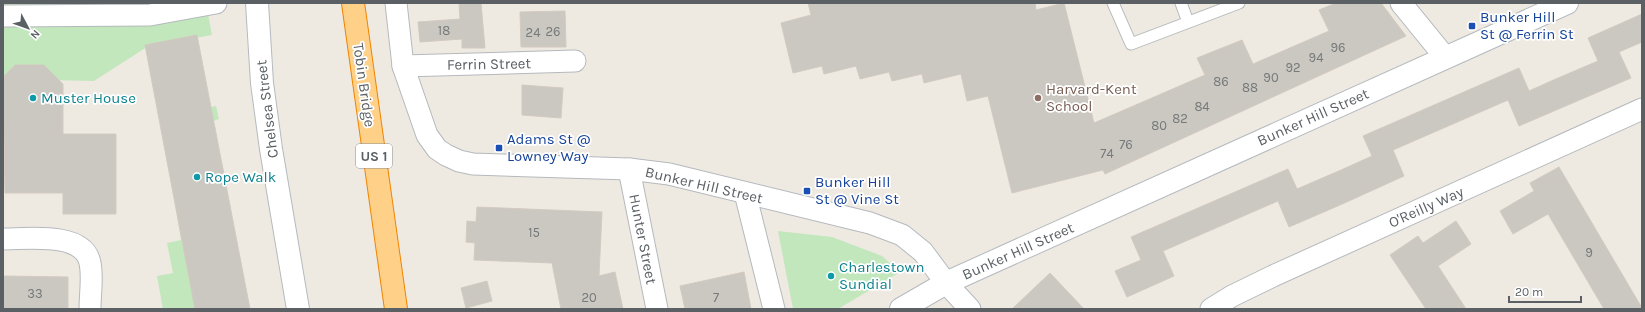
<svg xmlns="http://www.w3.org/2000/svg" width="1645" height="312" font-family="Karla,sans-serif">
	<rect width="100%" height="100%" fill="#eeeae2"/>
	<!-- green -->
	<g fill="#c2e7bc">
		<polygon points="3,3 206,3 212,35 195,38 208,108 216,106 219,119 208,123 223,167 249,309 163,309 157,276 173,273 167,243 181,240 150,45 94,81 3,79"/>
		<polygon points="778,231 832,237 882,256 900,272 838,309 793,309"/>
	</g>
	<!-- building -->
	<g fill="#cbc7c1" stroke="#d3cac0">
		<polygon points="459,3 481,3 485,48 462,48 462,39 420,42 418,22 460,19"/>
		<polygon points="808,3 1035,3 1036,10 1064,3 1094,123 1205,75 1197,58 1242,40 1253,64 1329,31 1319,10 1336,3 1381,3 1406,36 1105,174 1103,170 1012,193 988,96 967,101 961,74 924,83 922,74 892,81 889,72 860,79 856,66 824,74 822,66 793,73 781,23 811,15"/>
		<polygon points="565,11 566,47 521,47 520,12"/>
		<polygon points="1642,14 1642,42 1619,52 1631,78 1519,126 1508,100 1393,150 1404,176 1340,205 1289,227 1278,201 1163,251 1174,276 1127,297 1115,271 1141,260 1131,237 1288,169 1297,189 1341,170 1372,156 1363,136 1519,68 1529,91 1558,78 1598,61 1588,38"/>
		<polygon points="197,35 250,309 195,309 145,45"/>
		<polygon points="15,65 44,65 63,84 63,134 116,134 116,214 63,214 63,193 5,193 3,77"/>
		<polygon points="522,85 563,88 561,118 522,115"/>
		<polygon points="1559,167 1642,308 1642,309 1604,309 1548,214 1513,234 1500,211 1534,191 1530,183"/>
		<polygon points="477,207 602,212 599,276 615,272 623,309 561,309 552,263 474,260 475,243 466,242 467,221 476,222"/>
		<polygon points="1456,221 1471,244 1438,266 1466,309 1426,309 1390,255 1418,236 1423,243"/>
		<polygon points="744,272 751,309 685,309 680,286"/>
		<polygon points="1050,273 1084,309 1012,309"/>
		<polygon points="3,276 68,277 68,309 3,309"/>
		<polygon points="487,281 492,301 466,308 461,288"/>
	</g>
	<g fill="none" stroke-linecap="round" stroke-linejoin="round">
		<!-- service casing -->
		<g stroke="#b5b9bd" stroke-width="13">
			<g id="service">
				<polyline points="1113,3 1131,44 1239,3"/>
				<polyline points="1181,3 1188,22"/>
			</g>
		</g>
		<!-- minor casing -->
		<g stroke="#b5b9bd" stroke-width="23">
			<g id="minor">
				<polyline points="396,3 403,66 427,135 437,149 446,155 459,161 473,164 629,169 669,174 870,223 902,235 923,252 946,283 970,309"/>
				<polyline points="1401,3 1445,57"/>
				<polyline points="3,16 150,15 216,3"/>
				<polyline points="403,66 575,61"/>
				<polyline points="629,169 657,309"/>
				<polyline points="745,193 774,309"/>
				<path d="M3,239c24,0 81,-8 87,24 3,14 0,31 0,46"/>
				<polyline points="1211,309 1232,296 1273,276 1642,109"/>
			</g>
		</g>
		<!-- secondary casing -->
		<g stroke="#b5babf" stroke-width="24">
			<g id="secondary">
				<polyline points="257,3 262,83 271,149 298,309"/>
				<polyline points="901,309 946,283 1567,3"/>
			</g>
		</g>
		<!-- motorway casing -->
		<g stroke="#f08400" stroke-width="24">
			<polyline id="motorway" points="353,3 396,309"/>
		</g>
		<!-- service -->
		<use href="#service" stroke="#fff" stroke-width="11"/>
		<!-- minor -->
		<use href="#minor" stroke="#fff" stroke-width="21"/>
		<!-- secondary -->
		<use href="#secondary" stroke="#fff" stroke-width="22"/>
		<!-- motorway -->
		<use href="#motorway" stroke="#ffd188" stroke-width="22"/>
	</g>
	<!-- markers -->
	<g fill="#1a4fb4" stroke="#fff" stroke-width="1.5">
		<rect x="1468" y="22" width="8" height="8" rx="2"/>
		<rect x="495" y="144" width="8" height="8" rx="2"/>
		<rect x="803" y="187" width="8" height="8" rx="2"/>
	</g>
	<g fill="#0f9aa8" stroke="#fff" stroke-width="1.5">
		<circle cx="33" cy="98" r="4"/>
		<circle cx="197" cy="177" r="4"/>
		<circle cx="831" cy="276" r="4"/>
	</g>
	<circle fill="#8d6e63" stroke="#fff" stroke-width="1.5" cx="1038" cy="98" r="4"/>
	<g text-anchor="middle" dominant-baseline="central" stroke-width="3.5" stroke-linejoin="round" paint-order="stroke">
		<!-- number labels -->
		<g font-size="13" fill="#767a7b">
			<text x="444" y="30">18</text>
			<text x="553" y="31">26</text>
			<text x="533" y="32">24</text>
			<text x="1338" y="47">96</text>
			<text x="1316" y="57">94</text>
			<text x="1293" y="67">92</text>
			<text x="1271" y="77">90</text>
			<text x="1221" y="81">86</text>
			<text x="1250" y="87">88</text>
			<text x="1202" y="106">84</text>
			<text x="1180" y="118">82</text>
			<text x="1159" y="125">80</text>
			<text x="1126" y="144">76</text>
			<text x="1107" y="153">74</text>
			<text x="534" y="232">15</text>
			<text x="1589" y="252">9</text>
			<text x="35" y="293">33</text>
			<text x="589" y="297">20</text>
			<text x="716" y="297">7</text>
		</g>
		<!-- shield labels -->
		<rect fill="#fff" stroke="#8c9092" stroke-width="1" x="356" y="144" width="36" height="24" rx="3"/>
		<g font-size="14" font-weight="bold" fill="#5a6064">
			<text x="374" y="156">US 1</text>
		</g>
		<!-- transit labels -->
		<g font-size="15" fill="#164399" stroke="#fff" text-anchor="start">
			<text x="1480" y="17">Bunker Hill<tspan x="1480" dy="17">St @ Ferrin St</tspan></text>
			<text x="507" y="139">Adams St @<tspan x="507" dy="17">Lowney Way</tspan></text>
			<text x="815" y="182">Bunker Hill<tspan x="815" dy="17">St @ Vine St</tspan></text>
		</g>
		<!-- street labels -->
		<g font-size="15" fill="#5a6064" stroke="#fff">
			<text transform="translate(489 64) rotate(-1)">Ferrin Street</text>
			<text transform="translate(364 85) rotate(82)">Tobin Bridge</text>
			<text transform="translate(267 109) rotate(-97)">Chelsea Street</text>
			<text transform="translate(1313 117) rotate(-24)">Bunker Hill Street</text>
			<text transform="translate(704 185) rotate(13)">Bunker Hill Street</text>
			<text transform="translate(1426 207) rotate(-24)">O'Reilly Way</text>
			<text transform="translate(643 239) rotate(79)">Hunter Street</text>
			<text transform="translate(1018 251) rotate(-24)">Bunker Hill Street</text>
		</g>
		<!-- education labels -->
		<g font-size="15" fill="#785e54" stroke="#fff" text-anchor="start">
			<text x="1046" y="89">Harvard-Kent<tspan x="1046" dy="17">School</tspan></text>
		</g>
		<!-- culture labels -->
		<g font-size="15" fill="#0d838f" stroke="#fff" text-anchor="start">
			<text x="41" y="98">Muster House</text>
			<text x="205" y="177">Rope Walk</text>
			<text x="839" y="267">Charlestown<tspan x="839" dy="17">Sundial</tspan></text>
		</g>
	</g>
	<!-- border -->
	<rect width="1645" height="312" fill="none" stroke="#5a6064" stroke-width="8"/>
	<!-- north arrow -->
	<g transform="translate(28 28) rotate(131)" stroke="#ffffff" stroke-width="3" paint-order="stroke">
	<path d="M0-3L7 15L0 10L-7 15Z" fill="#5a6064"/>
	<text y="-6" font-size="11" font-weight="bold" text-anchor="middle" fill="#5a6064">N</text>
	</g>
	<!-- scale -->
	<path d="M1509 296v6h72v-6" fill="none" stroke="#5a6064" stroke-width="2"/>
	<text x="1515" y="296" font-size="12" fill="#5a6064" stroke="#ffffff" stroke-width="3" paint-order="stroke">20 m</text>
</svg>
